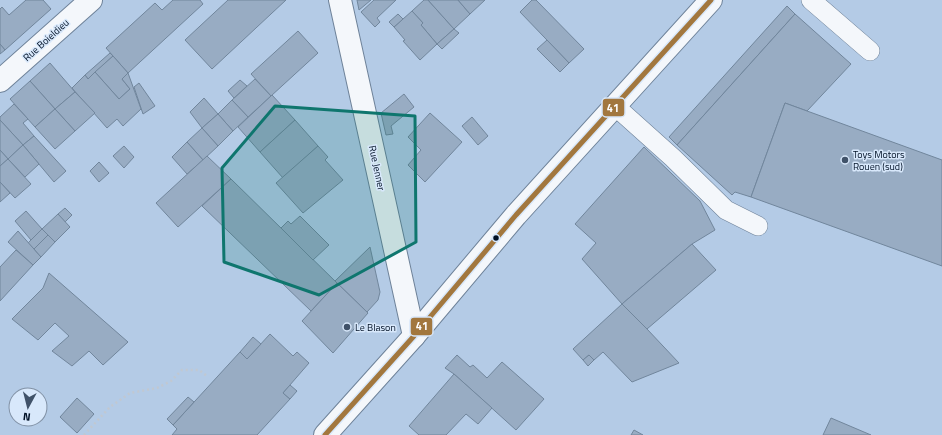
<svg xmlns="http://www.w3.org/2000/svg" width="942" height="435" font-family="'Titillium Web',sans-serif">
	<rect width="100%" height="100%" fill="#b4cbe6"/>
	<!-- building -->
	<g fill="#98acc3" stroke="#71869c">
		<polygon points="26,0 43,0 51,9 5,50 0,44 0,9 2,7 9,15"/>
		<polygon points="173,0 200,0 203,4 128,73 106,48 155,3 162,10"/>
		<polygon points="228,0 286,0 212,69 185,40"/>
		<polygon points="357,0 371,0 359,10"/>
		<polygon points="374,0 396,0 377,18 380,22 375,27 361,12"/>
		<polygon points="424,0 428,0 454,29 437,44 421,25 423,23 412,11"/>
		<polygon points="428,0 458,0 470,14 454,29"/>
		<polygon points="458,0 485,0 470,14"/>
		<polygon points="532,0 536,0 584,49 569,63 520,12"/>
		<polygon points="787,6 795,14 677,145 669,137"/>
		<polygon points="412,11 423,23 421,25 437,44 420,60 403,41 405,40 394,27"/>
		<polygon points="398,14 403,19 394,27 389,22"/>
		<polygon points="795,14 851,64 807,111 785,103 751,197 735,192 732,195 677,145"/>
		<polygon points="454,29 459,33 442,49 437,44"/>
		<polygon points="298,31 318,53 271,96 251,74"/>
		<polygon points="547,40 569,63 560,72 537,49"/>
		<polygon points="0,44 5,50 0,54"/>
		<polygon points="110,53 113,56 88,79 85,75"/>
		<polygon points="113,56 128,73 122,79 130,89 119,99 95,72"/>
		<polygon points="50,63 75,92 55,109 30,81"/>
		<polygon points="95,72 119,99 130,89 122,79 128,73 141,109 123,126 117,119 107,128 72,88 85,75 88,79"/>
		<polygon points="255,79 271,96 248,117 232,100"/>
		<polygon points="240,80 247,86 234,98 228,91"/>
		<polygon points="30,81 55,109 35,127 10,99"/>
		<polygon points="139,83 155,106 143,114 134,87"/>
		<polygon points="75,92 95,113 75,131 55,109"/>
		<polygon points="404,94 414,107 391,126 393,134 386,135 381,113"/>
		<polygon points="272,95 295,120 260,152 238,127"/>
		<polygon points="204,98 218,114 202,128 190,112"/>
		<polygon points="232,100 248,117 233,131 218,114"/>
		<polygon points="785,103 942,160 942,266 751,197"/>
		<polygon points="14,104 28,119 23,123 34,136 23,145 0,120 0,117"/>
		<polygon points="55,109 75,131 55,149 35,127"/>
		<polygon points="430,113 462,142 425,182 408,165 421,150 408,137"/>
		<polygon points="218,114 233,131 218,146 202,128"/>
		<polygon points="472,117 488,136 478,145 462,126"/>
		<polygon points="0,120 23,145 8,159 0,150"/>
		<polygon points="295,120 318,146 283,178 260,152"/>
		<polygon points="202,128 218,146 203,160 187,142"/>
		<polygon points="34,136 66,171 54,182 23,145"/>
		<polygon points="187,142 203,160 187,174 172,157"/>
		<polygon points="23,145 39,164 25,177 8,159"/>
		<polygon points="124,146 134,157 124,168 113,156"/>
		<polygon points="318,146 328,157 325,160 343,180 303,213 276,183"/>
		<polygon points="644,147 700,201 715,230 692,244 622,304 582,259 596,243 575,224"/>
		<polygon points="0,150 8,159 0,166"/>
		<polygon points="207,156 231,179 178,227 156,203"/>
		<polygon points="8,159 31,184 15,198 0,182 0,166"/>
		<polygon points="99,162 109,173 99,182 90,171"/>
		<polygon points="231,179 337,283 311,311 202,206"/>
		<polygon points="0,182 10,193 0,202"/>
		<polygon points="65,208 72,215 65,222 58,214"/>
		<polygon points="26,211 42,229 31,240 15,221"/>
		<polygon points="58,214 70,227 55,242 42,229"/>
		<polygon points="300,216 329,245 313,260 281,228 288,221 291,224"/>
		<polygon points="42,229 48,235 34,249 28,243"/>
		<polygon points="18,231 41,257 33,265 8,242"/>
		<polygon points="48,235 55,242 41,257 34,249"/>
		<polygon points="692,244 716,270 647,329 622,304"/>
		<polygon points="370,247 380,292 378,300 367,312 335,281"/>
		<polygon points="16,250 33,265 0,301 0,267"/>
		<polygon points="49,273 128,342 103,365 89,351 72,366 52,351 69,336 55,323 38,340 12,319 43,288"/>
		<polygon points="337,283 368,313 333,353 302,321"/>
		<polygon points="622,304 647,329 679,363 632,382 603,352 594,360 589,355 583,360 573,349"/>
		<polygon points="270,334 293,356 297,352 309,363 283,393 290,399 257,435 172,435 177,429 173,425 240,352 247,359"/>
		<polygon points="253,337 261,344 247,359 240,352"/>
		<polygon points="457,355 470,367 473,365 487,378 502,362 544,399 516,430 454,374 445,368"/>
		<polygon points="589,355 594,360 588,366 583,360"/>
		<polygon points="454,374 492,408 478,424 466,414 446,435 419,435 409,426"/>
		<polygon points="290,385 297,391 290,399 283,393"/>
		<polygon points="188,397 194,402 173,425 167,419"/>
		<polygon points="77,398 94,414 77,433 60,417"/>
		<polygon points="831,418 871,435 823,435"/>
		<polygon points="634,430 643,435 631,435"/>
	</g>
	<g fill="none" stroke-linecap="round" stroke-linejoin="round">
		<!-- service casing -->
		<g stroke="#6e8299" stroke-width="20">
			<g id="service">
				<polyline points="811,0 870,51"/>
				<polyline points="615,106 673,158 726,210 758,226"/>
			</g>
		</g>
		<!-- minor casing -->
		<g stroke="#6e8299" stroke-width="24">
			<g id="minor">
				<polyline points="340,0 414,336"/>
				<polyline points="0,81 91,0"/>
			</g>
		</g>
		<!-- secondary casing -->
		<g stroke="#6e8299" stroke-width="24">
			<polyline id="secondary" points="325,435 414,336 516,215 711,0"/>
		</g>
		<!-- path -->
		<polyline stroke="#c1c8d1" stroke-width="2.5" stroke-dasharray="2 3" stroke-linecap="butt" points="84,435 110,407 130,393 157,388 171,381 182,370 199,370 207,376"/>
		<!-- service -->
		<use href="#service" stroke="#f4f7fb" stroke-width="19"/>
		<!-- minor -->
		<use href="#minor" stroke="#f4f7fb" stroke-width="22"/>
		<!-- secondary -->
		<use href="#secondary" stroke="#f4f7fb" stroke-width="22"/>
		<!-- bus-1 casing -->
		<g stroke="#d8e8fb" stroke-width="8">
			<polyline id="bus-1" points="325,435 414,336 516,215 711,0"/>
		</g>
		<!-- bus-1 -->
		<use href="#bus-1" stroke="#a2773e" stroke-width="5"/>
	</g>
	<!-- marked area -->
	<path fill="#0f766e" fill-opacity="0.2" stroke="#0f766e" stroke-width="3" stroke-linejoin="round" d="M275,106l140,10 1,126 -97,53 -95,-33 -2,-94z"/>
	<!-- markers -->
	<g fill="#405269" stroke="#d8e8fb" stroke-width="1.5">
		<circle cx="845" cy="160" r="4"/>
		<circle cx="347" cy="327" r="4"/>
	</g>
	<circle fill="#011126" stroke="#d8e8fb" stroke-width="1.5" cx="496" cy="238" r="3.5"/>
	<g text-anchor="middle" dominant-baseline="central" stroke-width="3" stroke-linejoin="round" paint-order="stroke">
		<!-- street labels -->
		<g font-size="10" fill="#011126" stroke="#d8e8fb">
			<text transform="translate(46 40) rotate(-42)">Rue Boieldieu</text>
			<text transform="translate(377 168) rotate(78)">Rue Jenner</text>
		</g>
		<!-- poi labels -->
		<g font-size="10" fill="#011126" stroke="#d8e8fb" text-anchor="start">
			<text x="853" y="154">Toys Motors<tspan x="853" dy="12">Rouen (sud)</tspan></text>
			<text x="355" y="327">Le Blason</text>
		</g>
	</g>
	<g stroke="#d8e8fb" stroke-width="1.5">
		<rect x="602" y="98" width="23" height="19" rx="4" fill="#a2773e"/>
		<rect x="410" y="317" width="23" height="19" rx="4" fill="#a2773e"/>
	</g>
	<g font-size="11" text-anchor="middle" font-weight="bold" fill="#fff">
		<text x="613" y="112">41</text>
		<text x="422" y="330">41</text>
	</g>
	<!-- north arrow -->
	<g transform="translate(28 407) rotate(187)"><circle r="19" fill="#d8e8fb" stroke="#8292a6"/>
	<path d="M0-3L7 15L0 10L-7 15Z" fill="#405269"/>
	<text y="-6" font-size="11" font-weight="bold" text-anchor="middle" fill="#011126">N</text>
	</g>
</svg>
